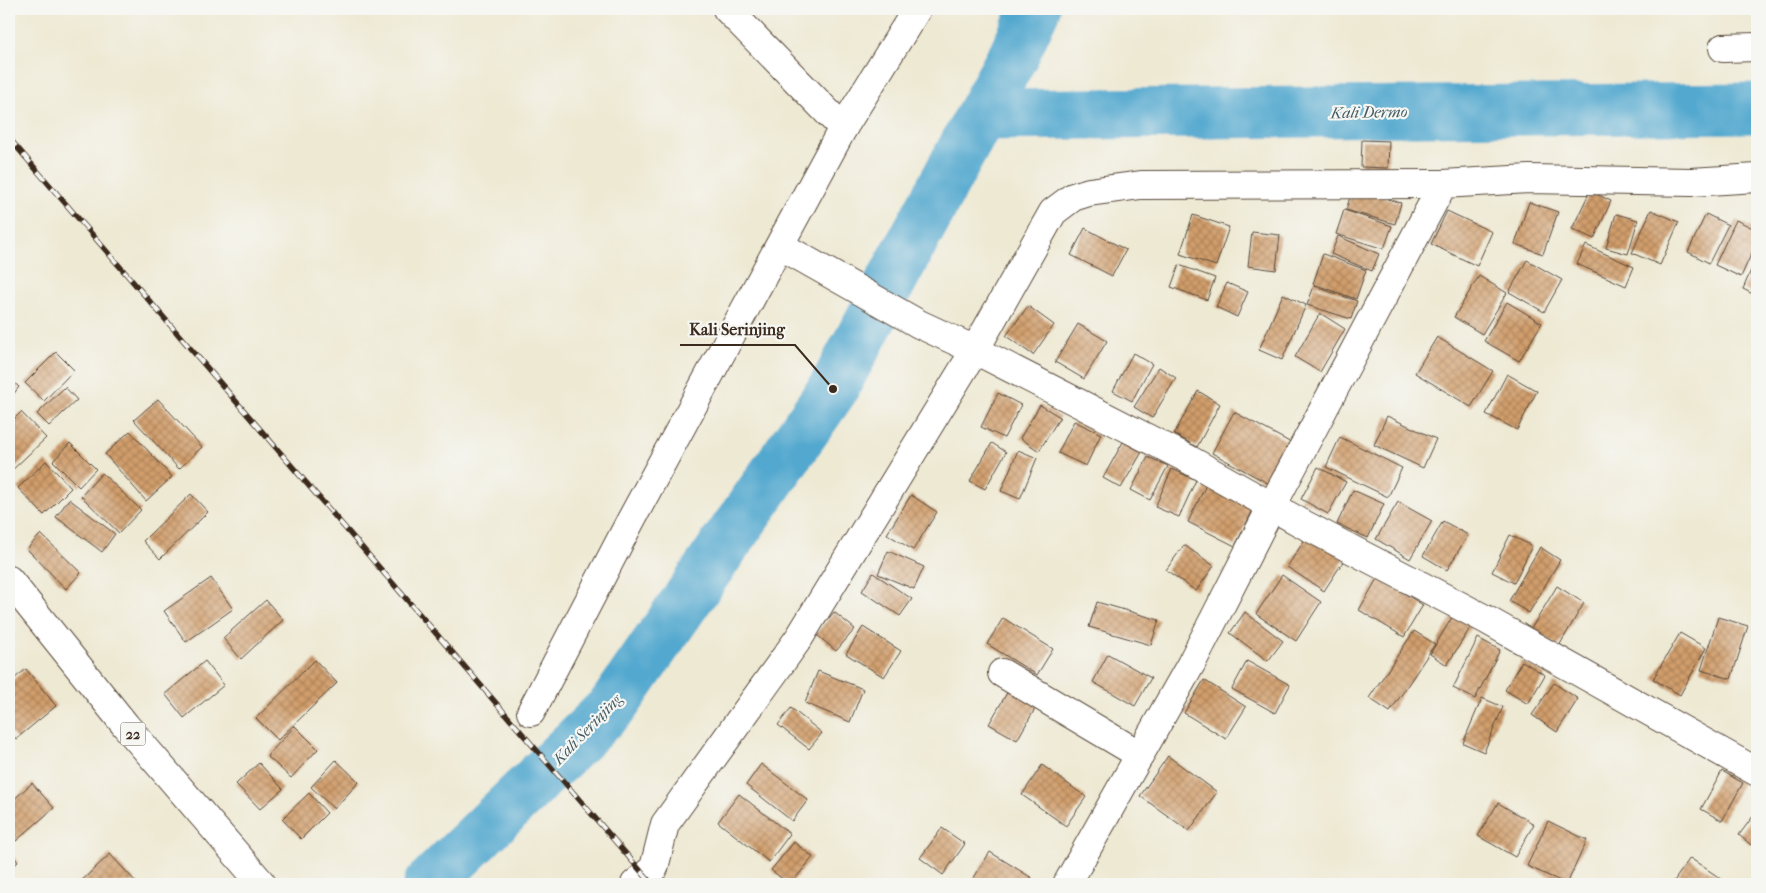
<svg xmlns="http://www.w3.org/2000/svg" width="1766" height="893" font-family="'IM FELL French Canon',serif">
	<defs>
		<pattern id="building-cross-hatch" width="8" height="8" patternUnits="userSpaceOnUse" patternTransform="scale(1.25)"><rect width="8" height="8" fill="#d19e6c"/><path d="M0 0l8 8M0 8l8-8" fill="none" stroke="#ab8158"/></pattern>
	</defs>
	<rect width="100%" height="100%" fill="#f6f6f2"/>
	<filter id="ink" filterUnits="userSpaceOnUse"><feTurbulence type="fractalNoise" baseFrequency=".02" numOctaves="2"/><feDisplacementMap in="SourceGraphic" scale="10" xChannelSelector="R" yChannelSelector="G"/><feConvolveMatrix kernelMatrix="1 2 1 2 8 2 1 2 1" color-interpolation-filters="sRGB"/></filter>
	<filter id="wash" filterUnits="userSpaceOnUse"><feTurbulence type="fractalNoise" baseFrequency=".0096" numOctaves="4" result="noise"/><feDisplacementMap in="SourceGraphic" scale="20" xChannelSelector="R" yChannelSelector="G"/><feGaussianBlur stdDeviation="1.12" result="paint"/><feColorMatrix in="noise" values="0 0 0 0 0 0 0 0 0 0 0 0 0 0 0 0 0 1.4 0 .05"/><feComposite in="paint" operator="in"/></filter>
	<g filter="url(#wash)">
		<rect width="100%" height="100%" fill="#eee9d3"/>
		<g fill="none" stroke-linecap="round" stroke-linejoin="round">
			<!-- river -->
			<g stroke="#53a8cf" stroke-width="51">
				<polyline points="981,115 1757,108"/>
				<polyline points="429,884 613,706 833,389 1016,50 1035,9"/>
			</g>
		</g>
		<g id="blocks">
			<!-- building -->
			<g fill="url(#building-cross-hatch)">
				<polygon points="1362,140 1389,141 1388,168 1361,167"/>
				<polygon points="1353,188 1401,203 1395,224 1346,210"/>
				<polygon points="1590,191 1611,201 1594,239 1572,229"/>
				<polygon points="1529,202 1558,212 1543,254 1515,244"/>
				<polygon points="1344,210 1392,226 1384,249 1336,234"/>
				<polygon points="1651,210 1679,222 1660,265 1632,253"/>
				<polygon points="1447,211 1492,232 1477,266 1431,244"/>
				<polygon points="1616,214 1638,220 1628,254 1606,248"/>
				<polygon points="1706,214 1728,225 1709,263 1688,252"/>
				<polygon points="1193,215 1229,227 1216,266 1180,254"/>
				<polygon points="1736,220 1757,230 1757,241 1741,277 1715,265"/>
				<polygon points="1085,228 1126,250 1112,276 1071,255"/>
				<polygon points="1252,232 1280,235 1276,270 1248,266"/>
				<polygon points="1338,236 1379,254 1372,271 1331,254"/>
				<polygon points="1586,245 1634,267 1626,286 1577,264"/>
				<polygon points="1323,254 1366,270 1356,299 1313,284"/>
				<polygon points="1757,256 1757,296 1743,289"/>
				<polygon points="1527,260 1562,280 1544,312 1509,292"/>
				<polygon points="1179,265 1215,278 1207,300 1171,287"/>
				<polygon points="1479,276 1507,293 1482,334 1454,317"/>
				<polygon points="1227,283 1248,292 1237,317 1216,307"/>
				<polygon points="1314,286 1357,301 1351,319 1307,305"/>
				<polygon points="1283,294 1306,305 1282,360 1259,350"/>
				<polygon points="1507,302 1542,323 1519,361 1484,341"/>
				<polygon points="1028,306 1054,325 1033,355 1006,336"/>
				<polygon points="1320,313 1345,329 1320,372 1295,357"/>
				<polygon points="1078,324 1107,341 1084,379 1055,362"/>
				<polygon points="1437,337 1493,371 1471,407 1415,373"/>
				<polygon points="56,352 74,370 44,401 25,383"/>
				<polygon points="1133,353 1152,364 1132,401 1113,391"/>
				<polygon points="1159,367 1176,378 1152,418 1134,407"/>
				<polygon points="1507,374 1537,391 1517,430 1486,414"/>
				<polygon points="9,378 19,387 9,400"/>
				<polygon points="65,387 77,400 49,426 37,414"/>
				<polygon points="1198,391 1220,404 1197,447 1174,434"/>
				<polygon points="998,393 1021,405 1004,438 981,427"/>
				<polygon points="158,399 202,447 179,469 134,420"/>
				<polygon points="1040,405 1060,417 1039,451 1020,438"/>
				<polygon points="21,412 46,438 9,473 9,424"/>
				<polygon points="1234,412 1295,445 1273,486 1212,453"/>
				<polygon points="1387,416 1436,439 1423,468 1374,445"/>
				<polygon points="1074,421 1101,434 1086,466 1058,453"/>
				<polygon points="130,431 172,477 146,501 105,454"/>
				<polygon points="1340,437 1402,468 1388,497 1326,467"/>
				<polygon points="1123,442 1142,452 1121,488 1103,478"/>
				<polygon points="70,443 96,469 79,487 53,461"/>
				<polygon points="992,443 1006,452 985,489 970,481"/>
				<polygon points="1018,450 1037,458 1020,499 1001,491"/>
				<polygon points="1148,457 1168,466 1150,500 1131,490"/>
				<polygon points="46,461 71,488 44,515 18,488"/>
				<polygon points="1318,467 1346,482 1328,514 1301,499"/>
				<polygon points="1172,469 1196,480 1179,517 1155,507"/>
				<polygon points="102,473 141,510 119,533 81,496"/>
				<polygon points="1207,483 1255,506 1235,546 1188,522"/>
				<polygon points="1353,490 1384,504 1368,538 1337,524"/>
				<polygon points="191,494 208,512 160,559 143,541"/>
				<polygon points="911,495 937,512 913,550 887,534"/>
				<polygon points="69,499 115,534 102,552 56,517"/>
				<polygon points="1398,502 1432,521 1410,559 1376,539"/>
				<polygon points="1443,521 1468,535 1447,570 1423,556"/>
				<polygon points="1311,530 1348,554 1324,591 1287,567"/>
				<polygon points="41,534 81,573 66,589 27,549"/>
				<polygon points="1510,535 1532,546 1514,583 1492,572"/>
				<polygon points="1184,545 1214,566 1196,591 1166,570"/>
				<polygon points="1540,547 1560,560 1529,613 1509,601"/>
				<polygon points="888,551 924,567 914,589 878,574"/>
				<polygon points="873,573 912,599 900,616 862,591"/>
				<polygon points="1282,575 1321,602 1296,641 1256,614"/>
				<polygon points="1378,577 1423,605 1404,637 1359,610"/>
				<polygon points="211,578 233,609 186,642 164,611"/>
				<polygon points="1557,586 1584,603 1559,646 1531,629"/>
				<polygon points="266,600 283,620 241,659 223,638"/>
				<polygon points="1097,602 1159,620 1151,645 1089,627"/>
				<polygon points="834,612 855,629 836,651 816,634"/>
				<polygon points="1245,612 1283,641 1268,661 1230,633"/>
				<polygon points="1454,614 1472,625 1447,665 1430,654"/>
				<polygon points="1718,617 1748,626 1731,679 1701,670"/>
				<polygon points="1003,618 1053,649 1037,675 987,644"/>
				<polygon points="863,627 901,651 884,677 846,654"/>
				<polygon points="1414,631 1435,644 1390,712 1369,698"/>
				<polygon points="1680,633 1706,648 1680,695 1653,679"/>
				<polygon points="1478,638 1500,650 1475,699 1453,688"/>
				<polygon points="1108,654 1151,678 1135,706 1093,682"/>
				<polygon points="315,660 337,683 278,740 256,718"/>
				<polygon points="205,661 224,685 184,718 165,694"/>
				<polygon points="1247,661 1290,685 1275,713 1232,689"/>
				<polygon points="1522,661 1545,675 1528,704 1505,690"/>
				<polygon points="26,669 56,706 16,739 9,730 9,683"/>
				<polygon points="818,671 863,689 850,722 805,703"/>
				<polygon points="1204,680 1246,707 1226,739 1184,713"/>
				<polygon points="1554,683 1578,699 1557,732 1532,715"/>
				<polygon points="1011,686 1039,702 1017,740 989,724"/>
				<polygon points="1482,698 1503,707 1484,752 1463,743"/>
				<polygon points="791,708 822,733 809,749 778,725"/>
				<polygon points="295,726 318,749 291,778 267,756"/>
				<polygon points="1168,756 1217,792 1189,831 1140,796"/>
				<polygon points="336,760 359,782 334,809 311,787"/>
				<polygon points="259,763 283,789 260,809 236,784"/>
				<polygon points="761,764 808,800 792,821 746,785"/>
				<polygon points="1042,765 1086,797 1066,826 1022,795"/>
				<polygon points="1722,771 1743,783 1722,821 1701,809"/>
				<polygon points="32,783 54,808 16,841 9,833 9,804"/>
				<polygon points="309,793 327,813 301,839 282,819"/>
				<polygon points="739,794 790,834 769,862 718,822"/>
				<polygon points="1498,803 1534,824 1515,857 1478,836"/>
				<polygon points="1757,811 1757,837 1751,845 1739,835"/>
				<polygon points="1548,821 1587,840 1567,884 1527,866"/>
				<polygon points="942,828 965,844 943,875 920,858"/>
				<polygon points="794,842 813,857 791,884 789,884 771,870"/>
				<polygon points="9,850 18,862 9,870"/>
				<polygon points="990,852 1032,878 1028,884 970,884"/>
				<polygon points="110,854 136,882 78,884"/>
				<polygon points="1690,858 1729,884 1672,884"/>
			</g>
		</g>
	</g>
	<g filter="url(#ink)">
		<use href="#blocks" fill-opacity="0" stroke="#564739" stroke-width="1"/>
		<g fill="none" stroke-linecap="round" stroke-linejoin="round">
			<!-- minor casing -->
			<g stroke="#564739" stroke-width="30">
				<g id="minor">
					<polyline points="727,9 843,128"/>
					<polyline points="1723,48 1757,47"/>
					<polyline points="781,246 919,324 975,350 1053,212 1073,197 1089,192 1141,185 1443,184"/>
					<polyline points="1002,673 1140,755"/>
					<polyline points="531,712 631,520 843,128 917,9"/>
					<polyline points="635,884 654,868 665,824 799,638 975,350 1188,459 1303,524 1485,619 1757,772"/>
					<polyline points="1067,884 1191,664 1272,506 1443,184 1529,179 1691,182 1757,178"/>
				</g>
			</g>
			<!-- highway casing -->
			<g stroke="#564739" stroke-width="30">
				<polyline id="highway" points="9,580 126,726 262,884"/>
			</g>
			<!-- minor -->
			<use href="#minor" stroke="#fff" stroke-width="28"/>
			<!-- highway -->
			<use href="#highway" stroke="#fff" stroke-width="28"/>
			<!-- rail casing -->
			<g stroke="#3b2a1e" stroke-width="5.5">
				<polyline id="rail" points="9,138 652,884"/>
			</g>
			<!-- rail -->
			<use href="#rail" stroke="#f6f6f2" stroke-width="4" stroke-dasharray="11" stroke-linecap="butt"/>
		</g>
	</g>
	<g text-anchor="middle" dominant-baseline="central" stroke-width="4.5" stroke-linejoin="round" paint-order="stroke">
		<!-- shield labels -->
		<rect fill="#f6f6f2" stroke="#73675e" stroke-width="1" x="120.5" y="722.5" width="25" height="23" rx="4"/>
		<g font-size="14" font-weight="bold" fill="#3b2a1e">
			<text x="133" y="734">22</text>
		</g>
		<!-- water labels -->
		<g font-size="16" font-style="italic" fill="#455c65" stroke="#f6f6f2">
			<text transform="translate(1369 112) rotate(-1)">Kali Dermo</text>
			<text transform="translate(587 729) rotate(-46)">Kali Serinjing</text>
		</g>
	</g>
	<!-- callouts -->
	<path fill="none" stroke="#3b2a1e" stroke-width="2" d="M833 389L795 345H680"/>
	<circle fill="#3b2a1e" stroke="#f6f6f2" stroke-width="2" cx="833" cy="389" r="5"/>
	<g font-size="16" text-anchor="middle" font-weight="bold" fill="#3b2a1e" stroke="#f6f6f2" stroke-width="4.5" stroke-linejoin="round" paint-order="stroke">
		<text x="737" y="335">Kali Serinjing</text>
	</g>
	<!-- margin -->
	<rect width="1766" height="893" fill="none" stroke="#f6f6f2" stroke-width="30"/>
</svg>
